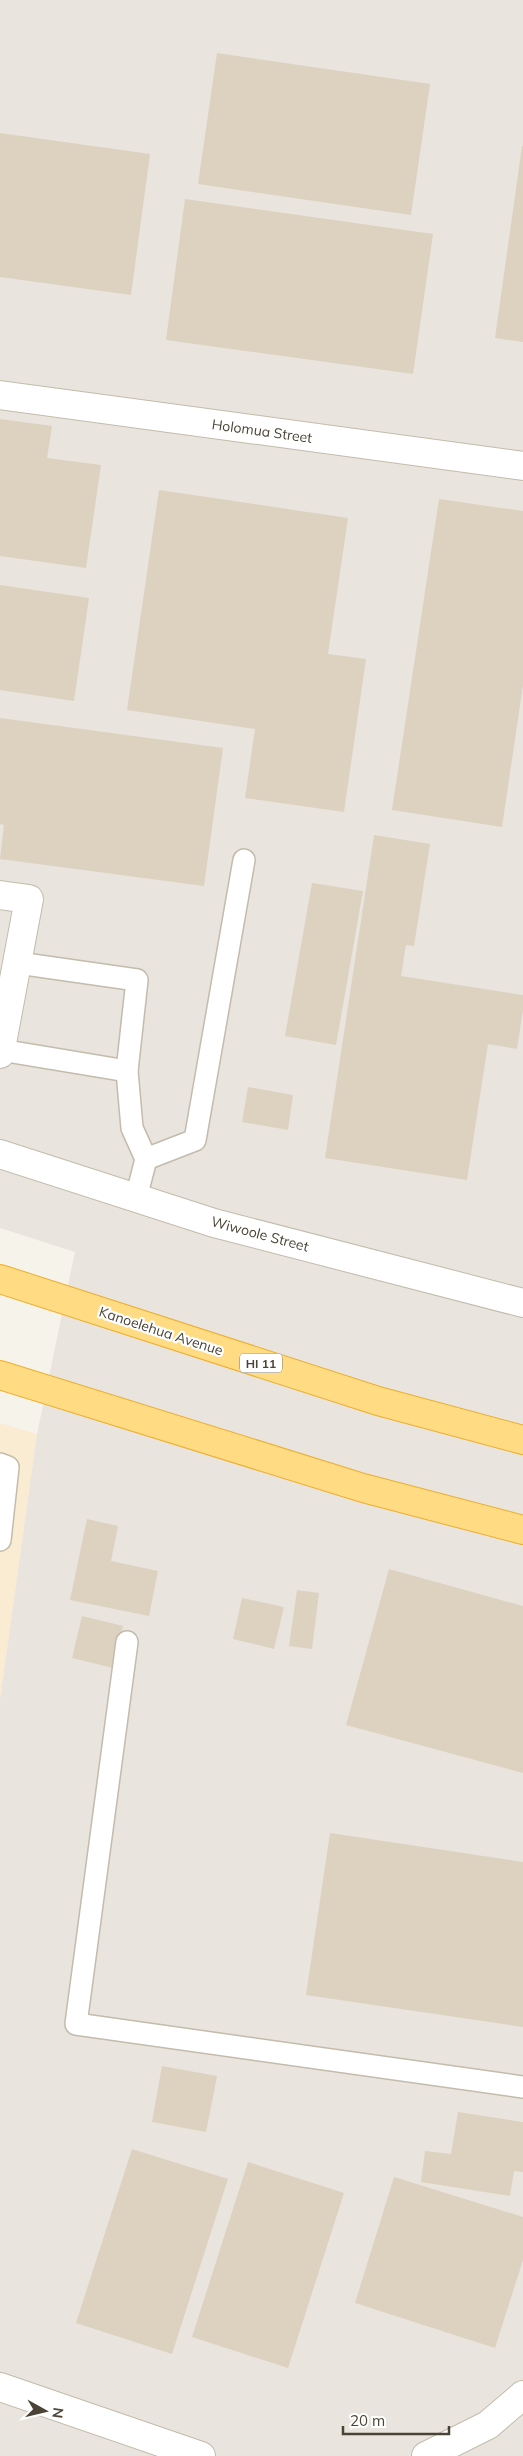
<svg xmlns="http://www.w3.org/2000/svg" width="523" height="2456" font-family="Mulish,sans-serif">
	<rect width="100%" height="100%" fill="#f6f3ea"/>
	<!-- commercial -->
	<polygon fill="#faebd3" points="0,1423 37,1434 0,1700"/>
	<!-- industrial -->
	<polygon fill="#e9e4de" points="0,0 523,0 523,2456 0,2456 0,1700 37,1434 75,1252 0,1228"/>
	<!-- building -->
	<g fill="#ddd2c0">
		<polygon points="217,53 430,84 411,215 198,184"/>
		<polygon points="0,133 150,154 131,295 0,277"/>
		<polygon points="522,146 523,146 523,342 495,338"/>
		<polygon points="185,199 433,234 413,374 166,340"/>
		<polygon points="0,419 52,426 47,458 101,465 86,568 0,556"/>
		<polygon points="159,490 348,518 328,654 366,659 344,812 245,798 255,729 127,710"/>
		<polygon points="439,499 523,511 523,685 502,827 392,810"/>
		<polygon points="0,585 89,598 74,701 0,690"/>
		<polygon points="0,718 223,748 204,886 0,859 4,825 0,824"/>
		<polygon points="374,835 430,844 414,946 406,945 401,976 523,995 523,1010 517,1049 488,1044 467,1180 325,1158"/>
		<polygon points="312,883 363,891 336,1045 285,1036"/>
		<polygon points="248,1087 293,1095 288,1130 242,1122"/>
		<polygon points="87,1519 118,1526 111,1561 158,1571 149,1616 70,1600"/>
		<polygon points="389,1569 523,1606 523,1773 346,1725"/>
		<polygon points="297,1590 319,1593 312,1649 289,1646"/>
		<polygon points="242,1598 284,1607 274,1649 233,1639"/>
		<polygon points="82,1616 123,1626 113,1668 72,1658"/>
		<polygon points="330,1833 523,1862 523,2027 306,1995"/>
		<polygon points="162,2066 217,2076 206,2132 152,2122"/>
		<polygon points="458,2112 523,2122 523,2172 514,2171 510,2196 421,2182 425,2151 451,2154"/>
		<polygon points="132,2149 228,2179 172,2354 76,2323"/>
		<polygon points="248,2162 344,2193 288,2368 192,2337"/>
		<polygon points="394,2177 523,2217 523,2260 495,2348 355,2303"/>
	</g>
	<g fill="none" stroke-linecap="round" stroke-linejoin="round">
		<!-- service casing -->
		<g stroke="#c3bbab" stroke-width="24">
			<g id="service">
				<polyline points="18,963 137,980 127,1071 132,1128 146,1159 136,1198"/>
				<polyline points="1,1050 127,1071"/>
				<polyline points="146,1159 195,1140 244,860"/>
				<polyline points="0,1464 8,1467 0,1540"/>
				<polyline points="127,1642 76,2024 523,2087"/>
			</g>
		</g>
		<!-- minor casing -->
		<g stroke="#c3bbab" stroke-width="30">
			<g id="minor">
				<polyline points="0,395 523,466"/>
				<polyline points="0,895 29,899 0,1054"/>
				<polyline points="0,1154 214,1223 523,1303"/>
				<polyline points="0,2387 201,2456"/>
				<polyline points="426,2456 488,2425 523,2395"/>
			</g>
		</g>
		<!-- trunk casing -->
		<g stroke="#efad2a" stroke-width="30">
			<g id="trunk">
				<polyline points="0,1279 378,1401 523,1440"/>
				<polyline points="0,1375 363,1488 523,1530"/>
			</g>
		</g>
		<!-- service -->
		<use href="#service" stroke="#fff" stroke-width="21"/>
		<!-- minor -->
		<use href="#minor" stroke="#fff" stroke-width="28"/>
		<!-- trunk -->
		<use href="#trunk" stroke="#ffdc83" stroke-width="28"/>
	</g>
	<g text-anchor="middle" dominant-baseline="central" stroke-width="4.5" stroke-linejoin="round" paint-order="stroke">
		<!-- shield labels -->
		<rect fill="#fff" stroke="#817c72" stroke-width="1" x="240" y="1353.5" width="42" height="19" rx="4"/>
		<g font-size="12" font-weight="bold" fill="#4b4436">
			<text x="261" y="1363">HI 11</text>
		</g>
		<!-- street labels -->
		<g font-size="14" fill="#4b4436" stroke="#fff">
			<text transform="translate(262 431) rotate(8)">Holomua Street</text>
			<text transform="translate(260 1234) rotate(15)">Wiwoole Street</text>
			<text transform="translate(161 1331) rotate(18)">Kanoelehua Avenue</text>
		</g>
	</g>
	<!-- north arrow -->
	<g transform="translate(45 2411) rotate(98)" stroke="#ffffff" stroke-width="4" paint-order="stroke">
	<path d="M0-4L9 19L0 12L-9 19Z" fill="#4b4436"/>
	<text y="-8" font-size="14" font-weight="bold" text-anchor="middle" fill="#4b4436">N</text>
	</g>
	<!-- scale -->
	<path d="M343 2426v8h106v-8" fill="none" stroke="#4b4436" stroke-width="2.5"/>
	<text x="350" y="2426" font-size="15" fill="#4b4436" stroke="#ffffff" stroke-width="4" paint-order="stroke">20 m</text>
</svg>
